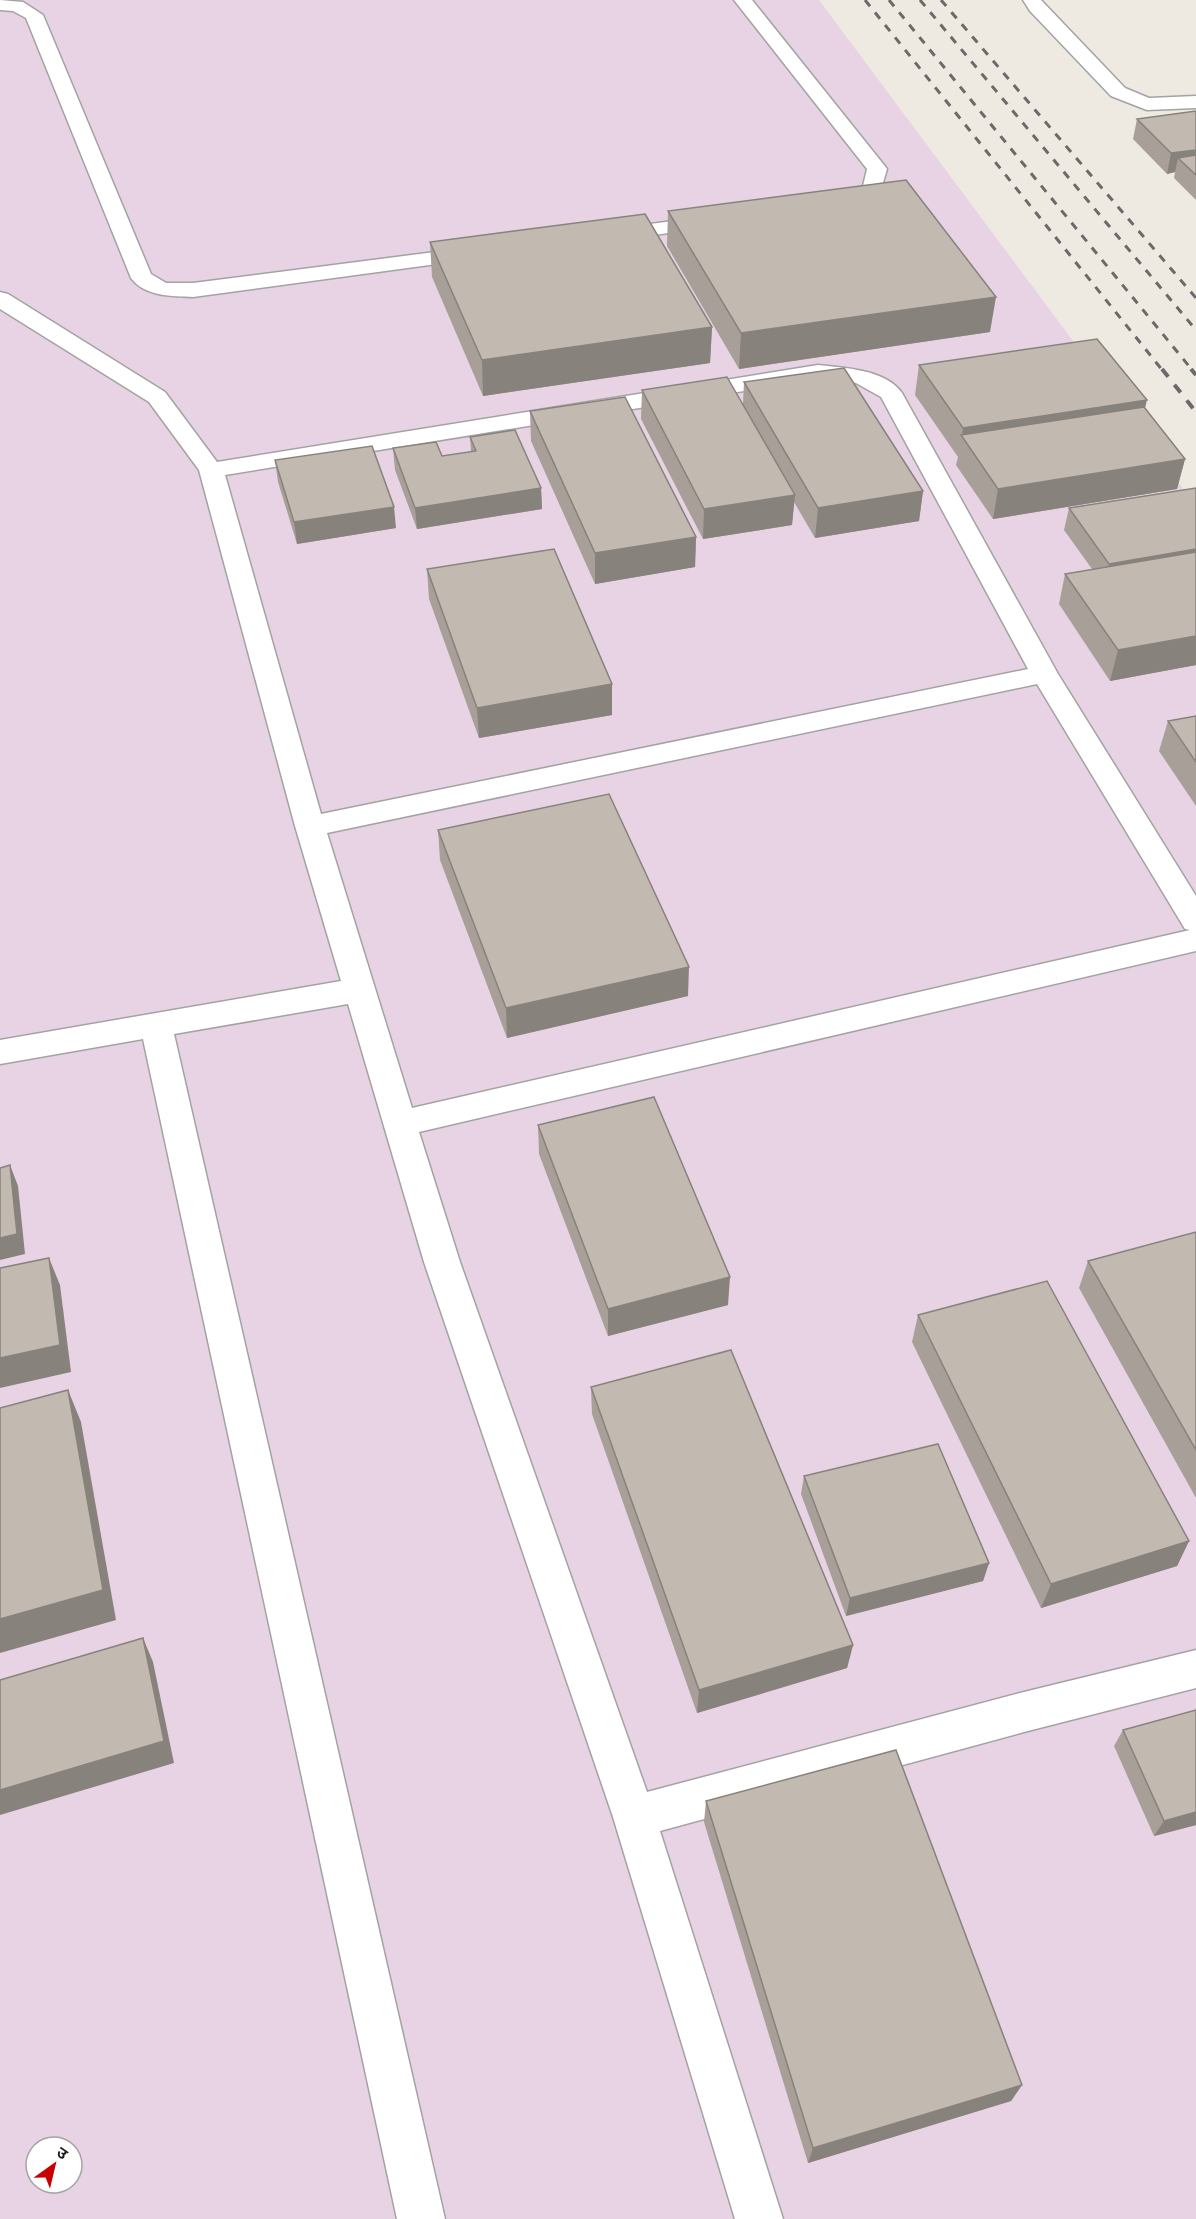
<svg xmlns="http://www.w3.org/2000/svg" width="1196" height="2219" font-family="'Titillium Web','Noto Sans Devanagari',sans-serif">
	<rect width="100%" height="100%" fill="#eeeae1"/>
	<!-- industrial -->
	<path fill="#e7d3e3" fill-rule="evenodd" d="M0,0h819l377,506v1713h-1196zM36,2147h36v36h-36z"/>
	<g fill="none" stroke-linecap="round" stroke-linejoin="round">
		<!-- minor casing -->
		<g stroke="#a3a3a3" stroke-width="3">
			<g id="minor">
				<path d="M0,0l23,2 20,13 108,259 15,9h27l281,-36 8,1 3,5 -3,5 -8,1 -281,38c-21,-1 -48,0 -62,-19l-105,-260 -13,-7 -13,-1z"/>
				<path d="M734,0h18l132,165 3,4 -7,24c-14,7 -33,20 -49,16l-3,-4 3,-4 32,-15 4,-17z"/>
				<polygon points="1023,0 1041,0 1125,88 1149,98 1196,96 1196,108 1147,110 1111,96 1030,11"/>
				<polygon points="712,216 719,218 723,222 719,226 611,241 604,239 600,235 604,231 611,229"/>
				<path d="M0,292l8,2 157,98 52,70 601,-97c26,3 67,4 84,28l156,281 138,222v55l-777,181 41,130 187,530 377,-100 172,-42v38l-172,44 -364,99 123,388h-48l-122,-402 -189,-555 -76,-258 -174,30 271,1185h-48l-254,-1180 -143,25v-24l341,-59 -46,-155 -96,-356 -50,-68 -149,-93zM818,379l38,4 25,14 147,272 -707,145 -96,-339zM1037,684l148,245 5,1 -778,178 -85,-275z"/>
			</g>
		</g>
		<!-- minor -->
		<use href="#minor" fill="#fff" fill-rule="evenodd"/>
		<!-- rail-far1 -->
		<g stroke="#6a6a6a" stroke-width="3" stroke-dasharray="8 8" stroke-linecap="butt">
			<polyline points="865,0 1163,371"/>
			<polyline points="889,0 1193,371"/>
			<polyline points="920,0 1196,330"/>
			<polyline points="941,0 1196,298"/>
		</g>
		<!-- rail -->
		<g stroke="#6a6a6a" stroke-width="4" stroke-dasharray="10 10" stroke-linecap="butt">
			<polyline points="1162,369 1196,412"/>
			<polyline points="1191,369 1196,375"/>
		</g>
	</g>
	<!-- wall -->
	<g fill="#a79f98">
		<polygon points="1196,111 1196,200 1174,178 1175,172 1167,174 1133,139 1137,119"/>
		<polygon points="668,211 990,332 739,369 667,246"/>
		<polygon points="430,242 712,327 710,363 483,396 432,277"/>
		<polygon points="919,365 1145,408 1185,459 1177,489 993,519 956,465 958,457 915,395"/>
		<polygon points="744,382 923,491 919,521 815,538 794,502 792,525 703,539 641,419 642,390 743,404"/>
		<polygon points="530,411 696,537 695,567 595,584 531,441"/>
		<polygon points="470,437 541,488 542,509 417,529 395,470 393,448 442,456 471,452"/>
		<polygon points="275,460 396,528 297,544 278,482"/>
		<polygon points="1196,488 1196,665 1110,681 1059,604 1065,574 1092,569 1064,530 1069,508"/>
		<polygon points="427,569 612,715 479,738 429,599"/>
		<polygon points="1196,716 1196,806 1159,751 1168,721"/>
		<polygon points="438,830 688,996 507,1038 440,860"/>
		<polygon points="538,1125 728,1305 608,1336 539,1154"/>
		<polygon points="1196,1232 1196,1498 1079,1288 1088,1261"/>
		<polygon points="918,1315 1189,1541 1177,1566 1041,1608 912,1342"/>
		<polygon points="591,1387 853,1645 847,1668 697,1713 592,1414"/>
		<polygon points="804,1476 989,1563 983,1581 846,1616 801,1494"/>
		<polygon points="1196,1710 1196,1825 1154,1836 1114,1746 1123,1730"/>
		<polygon points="706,1801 1022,2085 1011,2101 808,2163 704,1822"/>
	</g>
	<!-- shaded-wall -->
	<g fill="#88827c">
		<polygon points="1196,150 1196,170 1178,158 1175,172 1167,174 1171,153"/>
		<polygon points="996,297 990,332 739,369 741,333"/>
		<polygon points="712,327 710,363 483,396 482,360"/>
		<polygon points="1147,400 1140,429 962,436 963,428"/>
		<polygon points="1185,459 1177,489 993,519 998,489"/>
		<polygon points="541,488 542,509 417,529 415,508"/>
		<polygon points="923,491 919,521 815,538 818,508"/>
		<polygon points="795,495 792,525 703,539 704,509"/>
		<polygon points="394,507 396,528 297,544 294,522"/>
		<polygon points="696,537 695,567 595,584 595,553"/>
		<polygon points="1196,549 1196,570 1104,586 1109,564"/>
		<polygon points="1196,636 1196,665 1110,681 1118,650"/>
		<polygon points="612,684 612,715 479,738 477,708"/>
		<polygon points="689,967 688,996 507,1038 506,1008"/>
		<polygon points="10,1165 18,1186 25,1254 0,1260 0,1238"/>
		<polygon points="49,1258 60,1285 71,1372 0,1388 0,1358"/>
		<polygon points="730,1277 728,1305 608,1336 608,1309"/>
		<polygon points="68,1390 81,1422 116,1620 0,1653 0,1619"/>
		<polygon points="1189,1541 1177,1566 1041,1608 1051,1584"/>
		<polygon points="989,1563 983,1581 846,1616 850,1598"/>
		<polygon points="143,1638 153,1662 174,1763 0,1815 0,1790"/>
		<polygon points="853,1645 847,1668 697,1713 699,1690"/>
		<polygon points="1196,1812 1196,1825 1154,1836 1164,1821"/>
		<polygon points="1022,2085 1011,2101 808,2163 813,2148"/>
	</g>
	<!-- building -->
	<g fill="#c2b9b1" stroke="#88827c" stroke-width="1.5">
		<polygon points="1196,111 1196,150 1171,153 1137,119"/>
		<polygon points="1196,155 1196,175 1178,158"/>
		<polygon points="906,180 996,297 741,333 668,211"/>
		<polygon points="645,214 712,327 482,360 430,242"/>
		<polygon points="1097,339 1147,400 963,428 919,365"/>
		<polygon points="844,368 923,491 818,508 744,382"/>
		<polygon points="727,377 795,495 704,509 642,390"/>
		<polygon points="625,397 696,537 595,553 530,411"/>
		<polygon points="1144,407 1185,459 998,489 961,435"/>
		<polygon points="515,430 541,488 415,508 393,448 436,442 442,456 476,451 470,437"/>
		<polygon points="372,446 394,507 294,522 275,460"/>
		<polygon points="1196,488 1196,549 1109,564 1069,508"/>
		<polygon points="554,549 612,684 477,708 427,569"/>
		<polygon points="1196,552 1196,636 1118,650 1065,574"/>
		<polygon points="1196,716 1196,762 1168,721"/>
		<polygon points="609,794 689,967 506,1008 438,830"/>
		<polygon points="654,1097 730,1277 608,1309 538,1125"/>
		<polygon points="10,1165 17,1234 0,1238 0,1168"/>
		<polygon points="1196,1232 1196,1450 1088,1261"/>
		<polygon points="49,1258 60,1345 0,1358 0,1268"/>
		<polygon points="1047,1281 1189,1541 1051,1584 918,1315"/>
		<polygon points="731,1350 853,1645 699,1690 591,1387"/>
		<polygon points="68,1390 103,1590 0,1619 0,1408"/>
		<polygon points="938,1444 989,1563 850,1598 804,1476"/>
		<polygon points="143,1638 164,1741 0,1790 0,1680"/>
		<polygon points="1196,1710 1196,1812 1164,1821 1123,1730"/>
		<polygon points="896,1750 1022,2085 813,2148 706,1801"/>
	</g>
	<!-- north arrow -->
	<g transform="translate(54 2165) rotate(34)"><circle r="28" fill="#ffffff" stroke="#a4a4a4" stroke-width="1.5"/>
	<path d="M0-4.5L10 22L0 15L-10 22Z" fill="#c80200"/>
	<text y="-9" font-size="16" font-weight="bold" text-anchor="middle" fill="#1c1c1c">उ</text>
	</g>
</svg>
